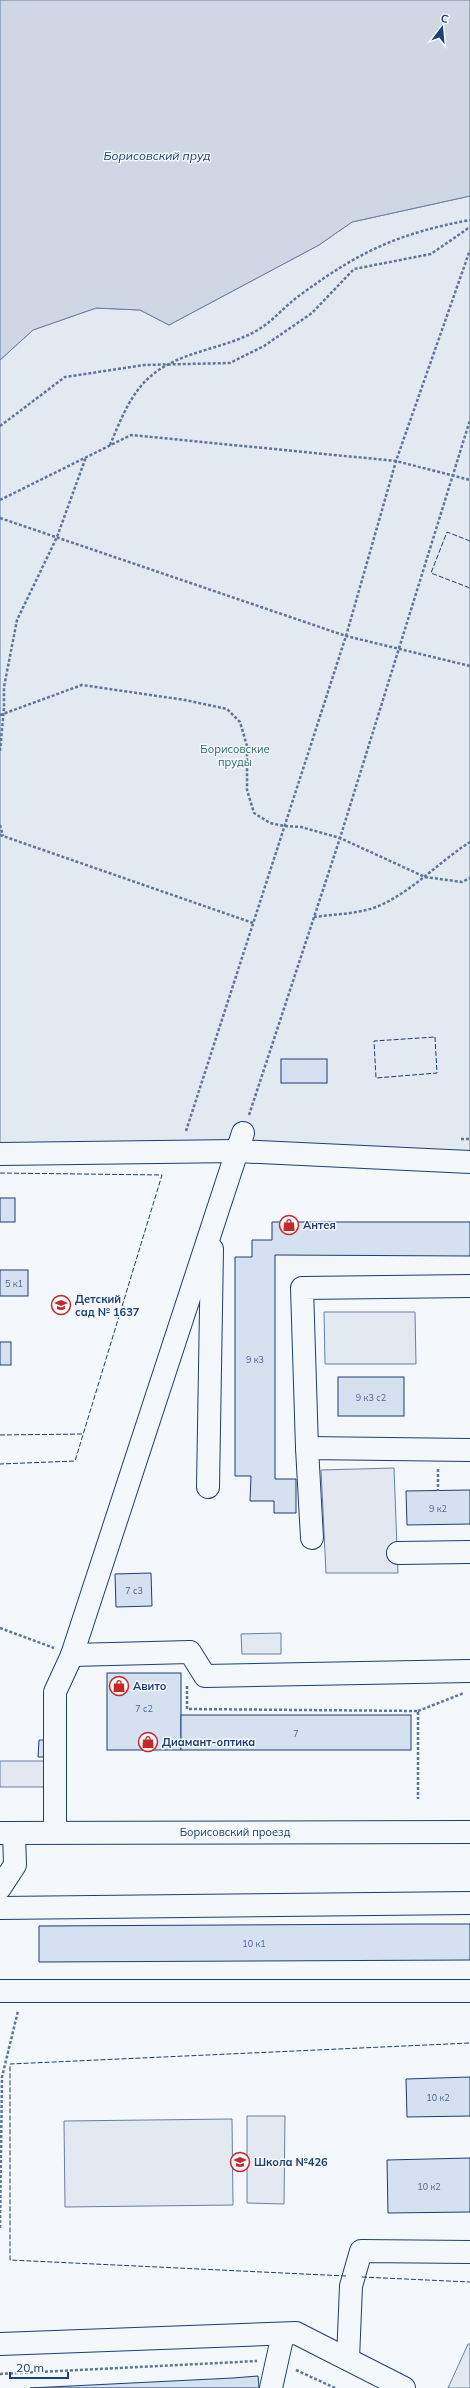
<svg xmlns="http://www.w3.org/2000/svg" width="470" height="2388" font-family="Mulish,sans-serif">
	<rect width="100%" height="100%" fill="#f4f7fb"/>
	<!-- green -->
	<g fill="#e3e9f0" stroke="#687fa3">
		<polygon points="470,196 470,1153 0,1149 0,360 33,330 96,308 140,310 169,325 319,245 352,222"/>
		<polygon points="324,1312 415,1312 416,1364 325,1364"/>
		<polygon points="281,1633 281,1654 242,1654 241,1634"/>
		<polygon points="247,2116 285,2116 284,2204 247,2203"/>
		<polygon points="232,2119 233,2205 65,2207 64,2121"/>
	</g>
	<!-- parking -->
	<g fill="#e3e8f0" stroke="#687fa3">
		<polygon points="394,1468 398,1573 326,1573 321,1470"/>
		<polygon points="0,1761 45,1761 46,1787 0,1787"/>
		<polygon points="468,2344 470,2344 470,2388 448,2388"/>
	</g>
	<!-- water -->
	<polygon fill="#cfd7e4" stroke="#687fa3" points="0,0 470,0 470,196 352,222 319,245 169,325 140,310 96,308 33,330 0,360"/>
	<!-- building -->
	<g fill="#d5e0f0" stroke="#1d3f73">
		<rect x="281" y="1059" width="46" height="24"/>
		<rect x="0" y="1198" width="15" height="24"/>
		<polygon points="272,1222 470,1222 470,1256 275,1255 275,1479 296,1479 296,1513 274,1513 274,1501 250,1501 251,1476 235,1476 235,1257 252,1257 252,1240 272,1240"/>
		<rect x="0" y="1270" width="28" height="26"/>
		<rect x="0" y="1342" width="11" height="23"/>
		<rect x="338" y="1377" width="66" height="39"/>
		<polygon points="470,1490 470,1524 407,1525 406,1491"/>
		<polygon points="151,1573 152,1606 116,1607 115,1574"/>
		<rect x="107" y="1673" width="74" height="77"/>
		<rect x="181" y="1715" width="230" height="35"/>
		<polygon points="39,1740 49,1740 49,1757 38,1757"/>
		<polygon points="419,1924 470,1924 470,1960 39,1962 39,1926"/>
		<polygon points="470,2077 470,2116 407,2117 406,2079"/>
		<polygon points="470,2158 470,2212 388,2213 387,2160"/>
		<polygon points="258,2376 259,2388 30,2388 233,2378"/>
	</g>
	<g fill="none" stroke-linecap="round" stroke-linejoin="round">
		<!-- minor casing -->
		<g stroke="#1d3f73" stroke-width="24">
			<g id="minor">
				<polyline points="0,1154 237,1151 470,1162"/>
				<polyline points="307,1448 302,1288 470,1286"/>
				<polyline points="208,1487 212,1249"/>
				<polyline points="312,1538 307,1448 470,1450"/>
				<polyline points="398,1553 470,1552"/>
				<polyline points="72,1655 190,1652 205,1676 470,1671"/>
				<polyline points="55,1832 55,1692 72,1655 243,1133"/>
				<polyline points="0,1833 470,1832"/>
				<polyline points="0,1888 15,1865 14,1833"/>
				<polyline points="0,1908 470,1903"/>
				<polyline points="0,1991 470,1991"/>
				<polyline points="0,2344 296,2333 404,2388"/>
				<polyline points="348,2359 351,2286 361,2251 470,2252"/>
				<polyline points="271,2388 283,2334"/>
			</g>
		</g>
		<!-- path -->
		<g stroke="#5e769c" stroke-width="2.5" stroke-dasharray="3 2" stroke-linecap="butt">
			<polyline points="0,426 65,377 144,365 230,363 264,346 312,313 354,269 431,254 470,227"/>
			<path d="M110,445c11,-26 22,-56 46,-73 30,-22 68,-23 100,-41 18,-10 30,-27 47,-38 57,-42 97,-60 167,-73"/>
			<polyline points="0,500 131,435 396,461 470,480"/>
			<polyline points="0,518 346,636 470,666"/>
			<polyline points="0,715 82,685 185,700 227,709 240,722 247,746 247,790 254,813 270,823 284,826 301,827 340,838 425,877 462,882 470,878"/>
			<polyline points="0,751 4,708 4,687 17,620 57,537 86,457"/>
			<polyline points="0,825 3,836"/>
			<polyline points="0,835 253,923"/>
			<path d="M314,917c22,-3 49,-3 69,-13 33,-16 57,-43 87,-62"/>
			<polyline points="249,1115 340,838 470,420"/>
			<polyline points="186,1131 346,636 396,461 470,250"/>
			<polyline points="461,1139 470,1139"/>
			<polyline points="438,1469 438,1491"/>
			<polyline points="0,1628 54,1648"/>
			<polyline points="187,1686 187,1709 418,1711 418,1799"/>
			<polyline points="418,1711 464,1693"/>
			<polyline points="0,2228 2,2077 18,2011"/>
			<polyline points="296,2370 335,2388"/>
			<polyline points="0,2374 257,2361"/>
		</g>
		<!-- minor -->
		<use href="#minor" stroke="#f4f7fb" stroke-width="22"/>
		<!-- fence -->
		<g stroke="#1d3f73" stroke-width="1" stroke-dasharray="5 2" stroke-linecap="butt">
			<polyline points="470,541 447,532 431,573 470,588"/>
			<polygon points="435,1037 437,1073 376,1078 374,1041"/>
			<polyline points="0,1173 162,1175 75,1461 0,1464"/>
			<polyline points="0,1435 83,1434"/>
			<polyline points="346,2276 10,2260 10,2064 470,2043"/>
			<polyline points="362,2277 470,2282"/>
		</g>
	</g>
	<!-- icons -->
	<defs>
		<g id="shop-ring" transform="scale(1)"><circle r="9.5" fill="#f4f7fb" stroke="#c62828" stroke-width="1.5"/><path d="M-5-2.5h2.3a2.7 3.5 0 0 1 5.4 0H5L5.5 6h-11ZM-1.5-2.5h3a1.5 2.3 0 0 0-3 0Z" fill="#c62828"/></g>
		<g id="school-ring" transform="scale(1)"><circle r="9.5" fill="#f4f7fb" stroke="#c62828" stroke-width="1.5"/><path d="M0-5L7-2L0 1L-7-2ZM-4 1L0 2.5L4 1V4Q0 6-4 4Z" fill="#c62828"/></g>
	</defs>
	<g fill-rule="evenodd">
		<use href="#shop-ring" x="289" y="1225"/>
		<use href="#school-ring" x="61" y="1305"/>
		<use href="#shop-ring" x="119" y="1686"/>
		<use href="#shop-ring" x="148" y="1742"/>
		<use href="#school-ring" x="240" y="2162"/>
	</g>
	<g text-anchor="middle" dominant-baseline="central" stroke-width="3" stroke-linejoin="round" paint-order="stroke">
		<!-- number labels -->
		<g font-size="9" fill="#4b6792">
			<text x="14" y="1283">5 к1</text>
			<text x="255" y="1359">9 к3</text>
			<text x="371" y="1397">9 к3 с2</text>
			<text x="438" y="1508">9 к2</text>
			<text x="134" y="1590">7 с3</text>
			<text x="144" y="1708">7 с2</text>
			<text x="296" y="1733">7</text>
			<text x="254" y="1943">10 к1</text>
			<text x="438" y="2097">10 к2</text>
			<text x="429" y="2186">10 к2</text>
		</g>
		<!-- park labels -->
		<g font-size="11" fill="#2c6c60" stroke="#f4f7fb">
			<text x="235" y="749">Борисовские<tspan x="235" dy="13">пруды</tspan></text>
		</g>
		<!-- poi labels -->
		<g font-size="11" font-weight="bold" fill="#1d3f73" stroke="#f4f7fb" text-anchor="start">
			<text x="303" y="1225">Антея</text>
			<text x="75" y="1299">Детский<tspan x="75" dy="13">сад № 1637</tspan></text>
			<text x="133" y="1686">Авито</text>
			<text x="162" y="1742">Диамант-оптика</text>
			<text x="254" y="2162">Школа №426</text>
		</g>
		<!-- street labels -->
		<g font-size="11" fill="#1d3f73" stroke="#f4f7fb">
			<text x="235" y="1832">Борисовский проезд</text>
		</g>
		<!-- water labels -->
		<g font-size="12" font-style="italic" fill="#1d3f73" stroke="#f4f7fb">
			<text x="157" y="155">Борисовский пруд</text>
		</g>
	</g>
	<!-- north arrow -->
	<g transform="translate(442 28) rotate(16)" stroke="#f4f7fb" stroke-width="3" paint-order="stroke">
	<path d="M0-3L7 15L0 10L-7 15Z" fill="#1d3f73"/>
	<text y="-6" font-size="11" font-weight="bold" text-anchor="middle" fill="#1d3f73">С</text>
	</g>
	<!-- scale -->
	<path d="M10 2372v6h58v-6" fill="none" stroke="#1d3f73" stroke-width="2"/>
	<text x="16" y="2372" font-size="12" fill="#1d3f73" stroke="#f4f7fb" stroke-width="3" paint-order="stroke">20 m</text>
</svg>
